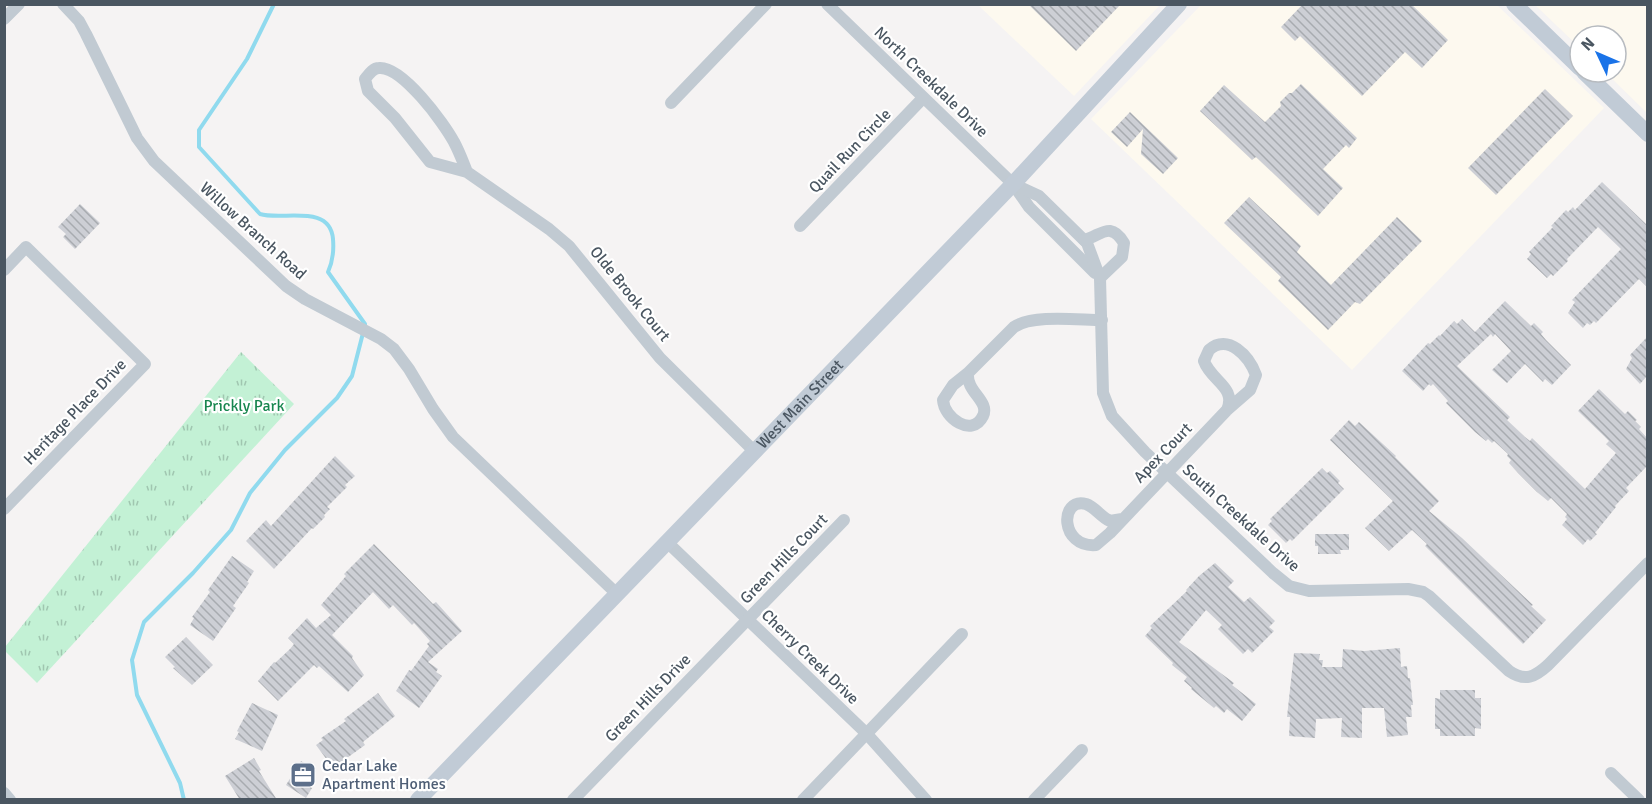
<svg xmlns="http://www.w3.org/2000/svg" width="1652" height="804" font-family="Signika,sans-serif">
	<defs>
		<pattern id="park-tufts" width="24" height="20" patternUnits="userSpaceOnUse" patternTransform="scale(1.5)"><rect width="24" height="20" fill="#c3f1d5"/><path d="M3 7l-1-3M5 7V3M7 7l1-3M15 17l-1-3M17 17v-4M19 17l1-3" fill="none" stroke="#a0c6b0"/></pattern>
		<pattern id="building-back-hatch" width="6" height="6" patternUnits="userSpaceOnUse" patternTransform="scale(1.5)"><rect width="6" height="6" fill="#cdcfd5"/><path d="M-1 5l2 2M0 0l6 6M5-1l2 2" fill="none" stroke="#a8abb0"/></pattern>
	</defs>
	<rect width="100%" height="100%" fill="#f5f3f3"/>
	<!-- commercial -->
	<g fill="#fdf9ef">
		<polygon points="1202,4 1497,5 1604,108 1352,370 1091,119"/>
		<polygon points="978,5 1160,5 1074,96"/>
		<polygon points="1535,5 1647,5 1647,113 1605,72 1616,72 1616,36 1580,36 1580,48"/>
	</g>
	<!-- park -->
	<polygon fill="url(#park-tufts)" points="241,352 294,404 37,683 5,651 5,647"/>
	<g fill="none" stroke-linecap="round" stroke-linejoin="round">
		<!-- stream -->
		<g stroke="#90daee" stroke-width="4">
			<path d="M274,4l-27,55 -48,71v17l61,67c22,7 70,-11 73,25 1,12 0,22 -5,33l37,52v2"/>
			<polyline points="184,800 180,783 137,695 132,660 144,622 193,573 231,530 250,493 285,450 337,398 352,376 363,333"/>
		</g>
	</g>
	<!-- building -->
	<g fill="url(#building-back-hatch)">
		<polygon points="1028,4 1121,4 1076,51"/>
		<polygon points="1303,4 1411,4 1448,40 1422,68 1405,52 1362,96 1300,36 1295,41 1281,27"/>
		<polygon points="1301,84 1357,138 1349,148 1346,145 1323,169 1343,188 1318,216 1256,157 1252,160 1200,111 1224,85 1265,122 1281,106 1280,102 1289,93 1292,93"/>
		<polygon points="1545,89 1573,116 1496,195 1468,168"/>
		<polygon points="1130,112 1178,158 1163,174 1141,154 1143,129 1127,147 1111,132"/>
		<polygon points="1602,182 1647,225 1647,287 1639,279 1596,323 1594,321 1590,325 1587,323 1583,328 1568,313 1575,302 1572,300 1621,249 1598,227 1567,259 1568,261 1553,276 1551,274 1547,278 1527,259 1531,254 1529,252 1553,227 1551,226 1566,210 1568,212 1573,207 1575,210"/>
		<polygon points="1249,197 1301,246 1297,252 1331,285 1397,217 1422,241 1360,304 1355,302 1328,330 1278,281 1281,277 1224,223"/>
		<polygon points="80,204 100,223 75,249 63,237 66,234 58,227"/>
		<polygon points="1505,301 1531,326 1534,323 1543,332 1541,334 1546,340 1571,365 1552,385 1545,379 1543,382 1525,364 1507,383 1492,370 1511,351 1495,334 1493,337 1491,334 1457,366 1510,417 1507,420 1525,437 1530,441 1532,438 1585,489 1616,453 1606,444 1609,441 1604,436 1578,411 1599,389 1625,414 1628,411 1637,420 1635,421 1641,427 1639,429 1647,438 1647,466 1626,488 1629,491 1615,506 1616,507 1595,533 1597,534 1590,541 1588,539 1583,545 1562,525 1567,519 1565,517 1567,514 1551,498 1548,501 1537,492 1518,473 1509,463 1511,460 1507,456 1508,454 1494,441 1492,443 1488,439 1486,441 1475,432 1446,403 1448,401 1433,384 1431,386 1429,384 1423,391 1402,371 1428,343 1430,344 1439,335 1440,336 1454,321 1457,324 1462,319 1475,332"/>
		<polygon points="1647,337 1647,376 1640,384 1626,369 1632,358 1630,355"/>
		<polygon points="1349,420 1355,426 1359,422 1396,456 1395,457 1439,501 1429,511 1462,538 1533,605 1531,606 1546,620 1523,644 1425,546 1427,544 1412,530 1389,551 1365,528 1393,501 1330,440"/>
		<polygon points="335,456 355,476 345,485 347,487 327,507 330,509 324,515 325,517 313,529 312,528 274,569 246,541 266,520 271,526"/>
		<polygon points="1322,468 1327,473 1330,471 1340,481 1338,483 1344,489 1292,541 1290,539 1286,543 1268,525 1272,521 1270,519"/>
		<polygon points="1315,534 1349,534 1349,550 1340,550 1341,554 1318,554 1318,546 1315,546"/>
		<polygon points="374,544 433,604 436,602 462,631 428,662 438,669 436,672 442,676 419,708 396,691 409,670 411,671 429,646 427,644 430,641 414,623 412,625 393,605 389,609 373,592 332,635 353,656 352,658 364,675 348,692 319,666 317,668 314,665 278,701 258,681 274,662 275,663 290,649 294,644 288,638 307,618 316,628 331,615 321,605 346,576 344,574"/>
		<polygon points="232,556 254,571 247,582 249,583 233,606 236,608 213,641 190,625 194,618 192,617 210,592 208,590"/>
		<polygon points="1215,563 1234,581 1228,587 1244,602 1250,597 1275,621 1269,627 1274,631 1252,653 1248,649 1243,654 1218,629 1222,625 1206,610 1179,642 1234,683 1232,685 1256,704 1242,721 1227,709 1224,713 1216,706 1214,708 1191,689 1192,688 1184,681 1187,677 1172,665 1173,663 1145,636 1152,628 1150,626 1187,591 1186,590 1199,576"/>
		<polygon points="186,637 213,665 192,685 173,668 175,667 165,657"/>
		<polygon points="1400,648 1401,667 1407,666 1408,678 1410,678 1413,705 1411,705 1412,717 1406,717 1408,735 1387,737 1384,708 1362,708 1362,738 1341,737 1342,718 1316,719 1315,738 1289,736 1290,717 1287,717 1294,653 1320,654 1319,660 1323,660 1322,667 1342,667 1343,649 1364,651"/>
		<polygon points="1440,690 1475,690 1475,698 1481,698 1481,729 1475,728 1475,736 1440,736 1440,729 1435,729 1435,698 1440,699"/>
		<polygon points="378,693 395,716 363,742 365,745 333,768 316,745 323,740 321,738 346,721 344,719"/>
		<polygon points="252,703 278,715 262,751 235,739 239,732 237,731"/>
		<polygon points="254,758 261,770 259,771 277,800 240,800 225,776"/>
		<polygon points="301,761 316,771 308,785 312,788 306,798 286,785"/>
	</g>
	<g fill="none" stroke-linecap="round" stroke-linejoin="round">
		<!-- street -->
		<g stroke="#c1cad2" stroke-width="12">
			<polyline points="63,4 79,21 86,34 137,138 154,161 286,286 305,299 381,339 394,349 409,369 433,409 453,437 617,594"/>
			<polyline points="827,4 1013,184 1029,207 1095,273"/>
			<polyline points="4,19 19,4"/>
			<polyline points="671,103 766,4"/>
			<path d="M467,172c-4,-10 -8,-21 -13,-30 -10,-19 -52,-76 -75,-74 -6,0 -10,6 -14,11l3,12 27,27 35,44 37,10 82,57 20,17 91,112 94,93"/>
			<path d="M1013,184l26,12 48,47 13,35 3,115 9,23 33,36 128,121 16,13 20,5 99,-2 15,3 6,4 80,75c16,11 26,6 39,-6l100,-102"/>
			<polyline points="800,226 923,98"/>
			<path d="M1084,240c17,-4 26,-20 40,3l-2,14 -22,21"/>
			<polyline points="4,270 26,247 145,364 4,509"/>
			<path d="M968,373c-2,19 22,28 15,43 -11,22 -39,2 -40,-16l10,-15 15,-12 46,-46c19,-13 65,-7 88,-7"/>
			<path d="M1122,519l-12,2c-9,-4 -15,-14 -24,-17 -27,-7 -26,44 10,41l14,-12 117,-123 23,-20 6,-15c-7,-19 -28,-42 -47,-25l-5,11c7,20 33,26 23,49"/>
			<polyline points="667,542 866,733 926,800"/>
			<polyline points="1611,773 1639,800"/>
			<polyline points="4,793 10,800"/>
			<polyline points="573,800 844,520"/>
			<polyline points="803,800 962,634"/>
			<polyline points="1034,800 1082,750"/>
		</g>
		<!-- secondary -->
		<g stroke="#c1cbd6" stroke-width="16">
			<polyline points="1514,4 1580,68"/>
			<polyline points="1584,72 1648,134"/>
			<path id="s1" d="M418,800l595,-616 166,-180"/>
		</g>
	</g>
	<!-- icons -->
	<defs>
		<g id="office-square" transform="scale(1.35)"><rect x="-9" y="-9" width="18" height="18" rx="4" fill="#5c6f8a" stroke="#fff"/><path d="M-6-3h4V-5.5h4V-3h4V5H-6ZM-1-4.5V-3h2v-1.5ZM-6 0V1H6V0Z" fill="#fff"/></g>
	</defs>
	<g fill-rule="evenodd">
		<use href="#office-square" x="303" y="775"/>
	</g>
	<g text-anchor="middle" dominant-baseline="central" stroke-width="4.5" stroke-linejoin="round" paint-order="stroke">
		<!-- street labels -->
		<g font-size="16" fill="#4a5661" stroke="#fff">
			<text transform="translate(931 82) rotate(44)">North Creekdale Drive</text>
			<text transform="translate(850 151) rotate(-46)">Quail Run Circle</text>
			<text transform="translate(253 231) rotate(42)">Willow Branch Road</text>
			<text transform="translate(630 294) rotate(51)">Olde Brook Court</text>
			<text stroke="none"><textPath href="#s1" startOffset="550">West Main Street</textPath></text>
			<text transform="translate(75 412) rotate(-46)">Heritage Place Drive</text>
			<text transform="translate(1163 453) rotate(-46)">Apex Court</text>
			<text transform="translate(1241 518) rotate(42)">South Creekdale Drive</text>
			<text transform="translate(784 559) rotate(-46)">Green Hills Court</text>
			<text transform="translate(810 657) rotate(44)">Cherry Creek Drive</text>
			<text transform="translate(648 698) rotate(-46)">Green Hills Drive</text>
		</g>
		<!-- park labels -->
		<g font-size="16" fill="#17864f" stroke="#fff">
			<text x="244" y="406">Prickly Park</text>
		</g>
		<!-- service labels -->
		<g font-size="16" fill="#4e5e75" stroke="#fff" text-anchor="start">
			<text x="322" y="766">Cedar Lake<tspan x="322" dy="18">Apartment Homes</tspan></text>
		</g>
	</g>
	<!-- border -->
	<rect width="1652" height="804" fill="none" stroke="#4a5661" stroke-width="12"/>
	<!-- north arrow -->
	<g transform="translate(1598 54) rotate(314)"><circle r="28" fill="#ffffff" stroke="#b7bbc0" stroke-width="1.5"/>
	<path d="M0-4.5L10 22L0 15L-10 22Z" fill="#1a73e8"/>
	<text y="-9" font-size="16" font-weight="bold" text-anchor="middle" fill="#4a5661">N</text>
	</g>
</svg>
